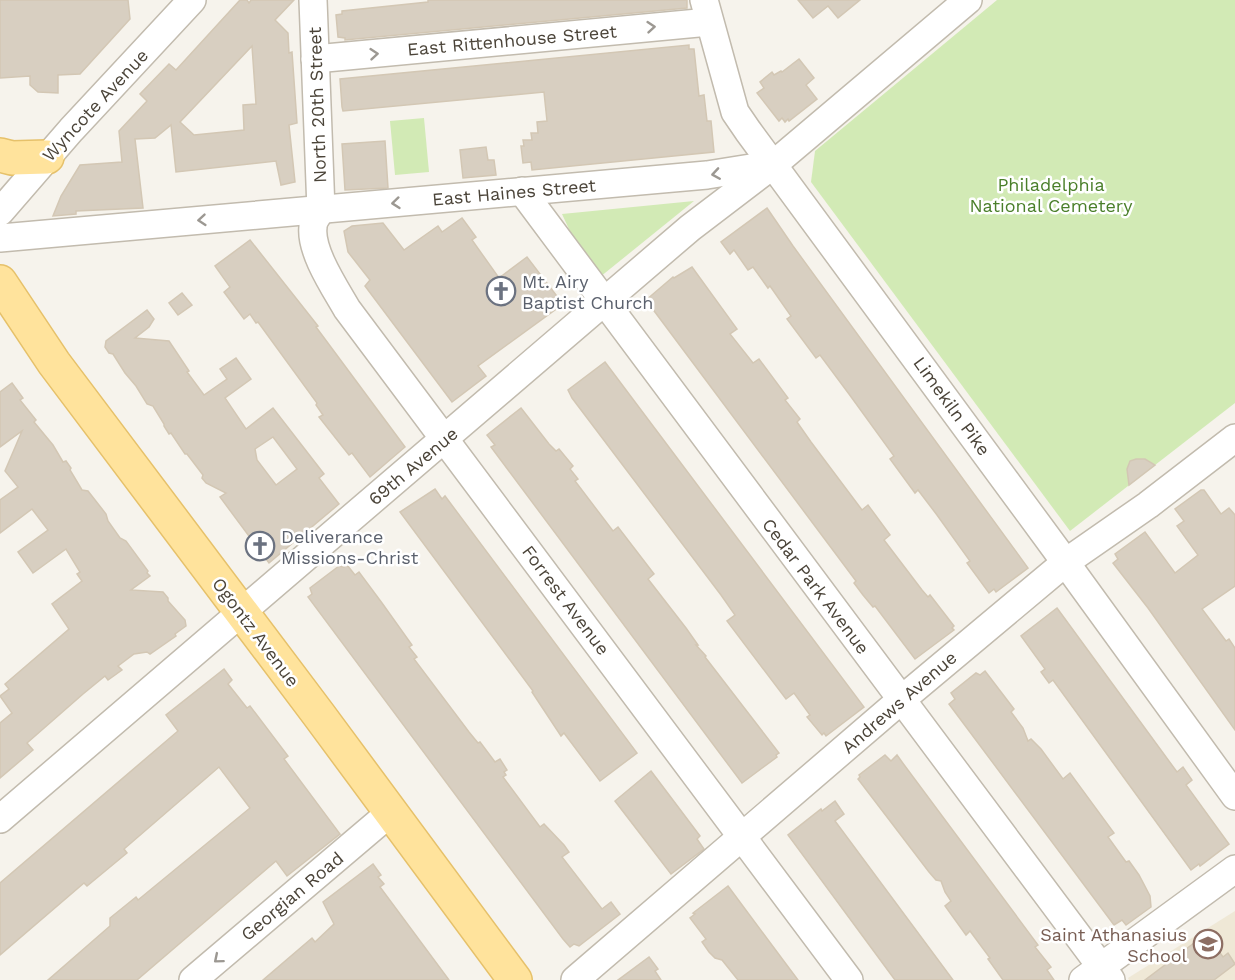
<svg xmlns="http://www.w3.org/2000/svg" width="1235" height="980" font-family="'Work Sans',sans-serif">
	<rect width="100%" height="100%" fill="#f6f3ec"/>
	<!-- education -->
	<polygon fill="#efe8d6" points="1235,911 1235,980 1129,980 1128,978"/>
	<!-- green -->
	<g fill="#d2eab5">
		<polygon points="997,0 1235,0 1235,403 1070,531 811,182 815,151"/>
		<polygon points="424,118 429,172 395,175 390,121"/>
		<polygon points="694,201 600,277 579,251 562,214"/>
	</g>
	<!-- building -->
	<g fill="#d8cfc1" stroke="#d3c7b4" stroke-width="1.5" fill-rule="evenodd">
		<polygon points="0,0 128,0 130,19 80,74 58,75 58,93 38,92 30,85 30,76 0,78"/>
		<path d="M240,0h7l2,3 2,-3h43l-19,20 13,13 1,20 3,-1 5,71 -8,2 6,57 -14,3 -5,-24 -100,11 -5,-47 -16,13 -20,1 8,69 -67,3v3l-23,2 8,-20 19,-31 42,-3 -3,-31 28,-30 -7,-7 29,-30 7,6zM252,46l4,58 -13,1 1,25 -50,5 -14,-13z"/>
		<polygon points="428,0 687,0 687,8 345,40 345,38 338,37 336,15 342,14 342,11 428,2"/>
		<polygon points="798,0 860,0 838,18 828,6 813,18"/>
		<polygon points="689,45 689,49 694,49 699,96 704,95 707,121 711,121 714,152 532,170 531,162 523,163 521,146 524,146 523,140 532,140 531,133 538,133 537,122 547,121 544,92 343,111 342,107 340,79"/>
		<polygon points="799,59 814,78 806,85 817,99 789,121 788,119 785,122 782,118 779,121 757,93 764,88 760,82 772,72 774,75 781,71 782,72"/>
		<polygon points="385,141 388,188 345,190 342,144"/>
		<polygon points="486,147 488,160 494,160 496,175 463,178 460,150"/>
		<polygon points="767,208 793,246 1028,568 996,592 994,589 989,593 967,563 970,561 937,515 918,490 915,493 890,459 894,456 849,394 820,355 816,358 787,319 791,316 770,286 768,288 753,267 748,270 734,250 730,254 721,242"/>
		<polygon points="462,218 476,237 472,240 499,278 527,257 563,304 478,366 486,376 452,402 365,286 370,280 348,252 344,231 352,226 383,223 404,250 438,226 442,232"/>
		<polygon points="250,240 318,326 316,327 405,447 370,477 352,453 349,455 319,417 323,415 316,405 317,403 258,322 256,323 250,314 244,319 224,292 230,287 215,266"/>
		<polygon points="692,267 737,329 730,334 753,363 759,359 788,398 785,400 800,419 797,422 811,442 862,510 868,505 890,535 884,540 922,590 928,597 930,595 954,626 952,628 954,630 915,659 875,606 873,607 863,595 854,583 856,581 646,300 673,277 674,278"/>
		<polygon points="182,293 192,305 178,315 169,303"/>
		<path d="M147,310l7,9 -5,8 -14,11 34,3 20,30 -2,1 17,23 23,-16 -7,-10 16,-11 15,21 -26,19 21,31 27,-21 51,66 -5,4 20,26 -70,59 -49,-66 6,-4 -20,-10 -4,-5 1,-3 -16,-21h-2l-14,-21 -2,1 -5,-8v-2l-11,-18 -6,-2 -11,-18 -11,-13 -12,-19 -4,-1 -4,-6 1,-6zM273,437l24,32 -21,16 -19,-25 -2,-11z"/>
		<polygon points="605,362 864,707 826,736 824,733 822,735 807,717 810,715 794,693 786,699 727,621 735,615 721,595 572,398 568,390"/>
		<polygon points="12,383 23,398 20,400 36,420 34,422 53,445 63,462 66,461 71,468 70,470 82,490 88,491 106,514 108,521 120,538 126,541 148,571 147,573 150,576 131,590 163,592 168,598 168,601 185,620 186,626 175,634 176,636 150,654 147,652 134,654 118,666 122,670 108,680 105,676 83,694 27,743 33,750 0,778 0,723 12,713 0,696 9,689 5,684 69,629 52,604 82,581 77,574 80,572 66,549 33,573 18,552 48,530 32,509 0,533 0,500 18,487 5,471 22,431 0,447 0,392"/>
		<polygon points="521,408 549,444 556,451 559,449 573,466 570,469 578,479 575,481 613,531 618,527 654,574 648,579 686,628 698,645 696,645 706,656 705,657 779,753 776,755 777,757 742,783 491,447 495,445 487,435"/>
		<polygon points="1136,459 1145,459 1155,465 1129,485 1127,469 1130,461"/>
		<polygon points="435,489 442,499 445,496 637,753 600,781 564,733 561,736 532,692 533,691 400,512"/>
		<polygon points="1201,490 1204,490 1221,514 1229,508 1235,515 1235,586 1202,609 1226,641 1229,639 1235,648 1235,730 1148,608 1113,563 1118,559 1115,554 1145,532 1175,573 1198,555 1177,526 1184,521 1175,509"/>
		<polygon points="347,565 355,575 359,572 382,603 412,645 409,647 417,657 414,659 469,732 478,743 480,742 495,762 500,759 507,770 504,772 506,775 503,777 540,827 544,824 564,845 569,852 562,857 602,909 611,902 620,914 579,946 574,944 570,947 563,939 308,597 312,594 310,588 339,566 344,567"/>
		<polygon points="1057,608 1177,772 1183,767 1192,780 1186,785 1229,844 1200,866 1199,864 1191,870 1053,680 1049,683 1041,672 1045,669 1021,636"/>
		<polygon points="224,669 232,680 228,684 247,708 250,706 288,756 284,759 340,834 287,876 276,861 137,980 48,980 110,926 110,918 136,897 138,900 250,808 219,767 124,849 127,853 87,886 84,883 0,955 0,883 178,731 166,715"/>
		<polygon points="985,671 1014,709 1011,712 1023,728 1028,741 1031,739 1041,749 1063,779 1070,773 1114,833 1108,837 1126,862 1129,861 1139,875 1150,896 1151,907 1126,925 1122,920 1114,925 949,704 955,699 951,693 976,673 980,675"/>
		<polygon points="885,755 891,761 897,755 902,762 1038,945 1035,947 1051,967 1047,970 1054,980 1003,980 988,959 990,958 970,931 966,935 945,906 951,901 945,892 941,881 936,880 929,872 858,779 860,777 859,775"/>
		<polygon points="651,771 700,836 697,839 704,849 671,874 615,801"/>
		<polygon points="835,801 844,814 835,821 953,980 895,980 788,835 821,809 822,811"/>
		<polygon points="373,864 381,875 378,877 384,884 380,887 449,980 263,980 312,938 315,942 334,924 323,902"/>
		<polygon points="728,886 786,964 798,980 738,980 722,960 715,958 709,952 702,942 706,939 690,918 695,914 693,913"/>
		<polygon points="1206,934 1223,957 1228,953 1235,964 1214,980 1145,980"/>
		<polygon points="649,957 658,969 655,971 661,980 618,980"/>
	</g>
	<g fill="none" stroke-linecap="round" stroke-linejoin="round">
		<!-- minor casing -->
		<g stroke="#c2bbae" stroke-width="30">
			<g id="minor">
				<path d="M313,0l8,210c-3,5 -8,11 -8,17 -3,24 22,61 34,82l502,671"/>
				<polyline points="704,0 735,112 748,131 1055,548 1235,796"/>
				<polyline points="315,59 709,22"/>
				<polyline points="522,191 1111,980"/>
				<polyline points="0,212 71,130 192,0"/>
				<polyline points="0,238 707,175 770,165"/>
				<polyline points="0,819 690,228 774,164 968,0"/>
				<polyline points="193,980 391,812"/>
				<polyline points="575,980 901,700 1066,562 1148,505 1235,438"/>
				<polyline points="1083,980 1235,869"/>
			</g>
		</g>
		<!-- major casing -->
		<g stroke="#e6c16a" stroke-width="36">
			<g id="major">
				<polyline points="0,155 12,158 47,157"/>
				<polyline points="0,282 54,363 319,715 515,980"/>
			</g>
		</g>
		<!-- minor -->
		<use href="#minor" stroke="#fff" stroke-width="27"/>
		<!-- major -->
		<use href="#major" stroke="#ffe39c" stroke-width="33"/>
	</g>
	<!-- one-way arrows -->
	<defs><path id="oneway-chevron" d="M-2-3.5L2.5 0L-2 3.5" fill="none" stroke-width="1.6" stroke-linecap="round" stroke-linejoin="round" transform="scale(1.5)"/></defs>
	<g stroke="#9c9892">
		<use href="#oneway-chevron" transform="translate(651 27) rotate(-5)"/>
		<use href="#oneway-chevron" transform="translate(374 54) rotate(-5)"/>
		<use href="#oneway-chevron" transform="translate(716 174) rotate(171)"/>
		<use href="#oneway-chevron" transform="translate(396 203) rotate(174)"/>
		<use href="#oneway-chevron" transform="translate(202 220) rotate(175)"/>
		<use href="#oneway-chevron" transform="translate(218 959) rotate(140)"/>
	</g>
	<!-- icons -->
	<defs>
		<g id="church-ring" transform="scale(1.5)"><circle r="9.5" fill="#fff" stroke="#6b7280" stroke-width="1.5"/><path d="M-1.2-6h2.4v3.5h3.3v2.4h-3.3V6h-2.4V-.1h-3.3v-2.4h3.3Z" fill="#6b7280"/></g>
		<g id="school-ring" transform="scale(1.5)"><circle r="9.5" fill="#fff" stroke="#8d6e63" stroke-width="1.5"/><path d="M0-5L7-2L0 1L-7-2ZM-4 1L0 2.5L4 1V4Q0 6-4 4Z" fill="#8d6e63"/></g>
	</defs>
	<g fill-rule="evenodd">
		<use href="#church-ring" x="501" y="291"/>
		<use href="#church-ring" x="260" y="546"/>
		<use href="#school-ring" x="1208" y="944"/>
	</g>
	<g text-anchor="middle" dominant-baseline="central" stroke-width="5" stroke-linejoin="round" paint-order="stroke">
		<!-- street labels -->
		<g font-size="18" fill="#4b4439" stroke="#fff">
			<text transform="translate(512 40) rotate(-5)">East Rittenhouse Street</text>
			<text transform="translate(95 105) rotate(-47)">Wyncote Avenue</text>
			<text transform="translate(317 105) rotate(-92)">North 20th Street</text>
			<text transform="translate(514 192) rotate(-5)">East Haines Street</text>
			<text transform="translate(952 406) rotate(54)">Limekiln Pike</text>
			<text transform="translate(413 466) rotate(-40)">69th Avenue</text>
			<text transform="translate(816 586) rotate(53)">Cedar Park Avenue</text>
			<text transform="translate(566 600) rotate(53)">Forrest Avenue</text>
			<text transform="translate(256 632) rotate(53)">Ogontz Avenue</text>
			<text transform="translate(899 702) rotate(-41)">Andrews Avenue</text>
			<text transform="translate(292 896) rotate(-40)">Georgian Road</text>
		</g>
		<!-- park labels -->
		<g font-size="18" fill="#4a7f2a" stroke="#fff">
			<text x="1051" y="184">Philadelphia<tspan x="1051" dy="21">National Cemetery</tspan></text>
		</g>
		<!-- worship labels -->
		<g font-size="18" fill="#5b616d" stroke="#fff" text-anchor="start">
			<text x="522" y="281">Mt. Airy<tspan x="522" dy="21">Baptist Church</tspan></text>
			<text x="281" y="536">Deliverance<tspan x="281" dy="21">Missions-Christ</tspan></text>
		</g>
		<!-- education labels -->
		<g font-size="18" fill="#785e54" stroke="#fff" text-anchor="end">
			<text x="1187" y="934">Saint Athanasius<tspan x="1187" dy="21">School</tspan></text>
		</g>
	</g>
</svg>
